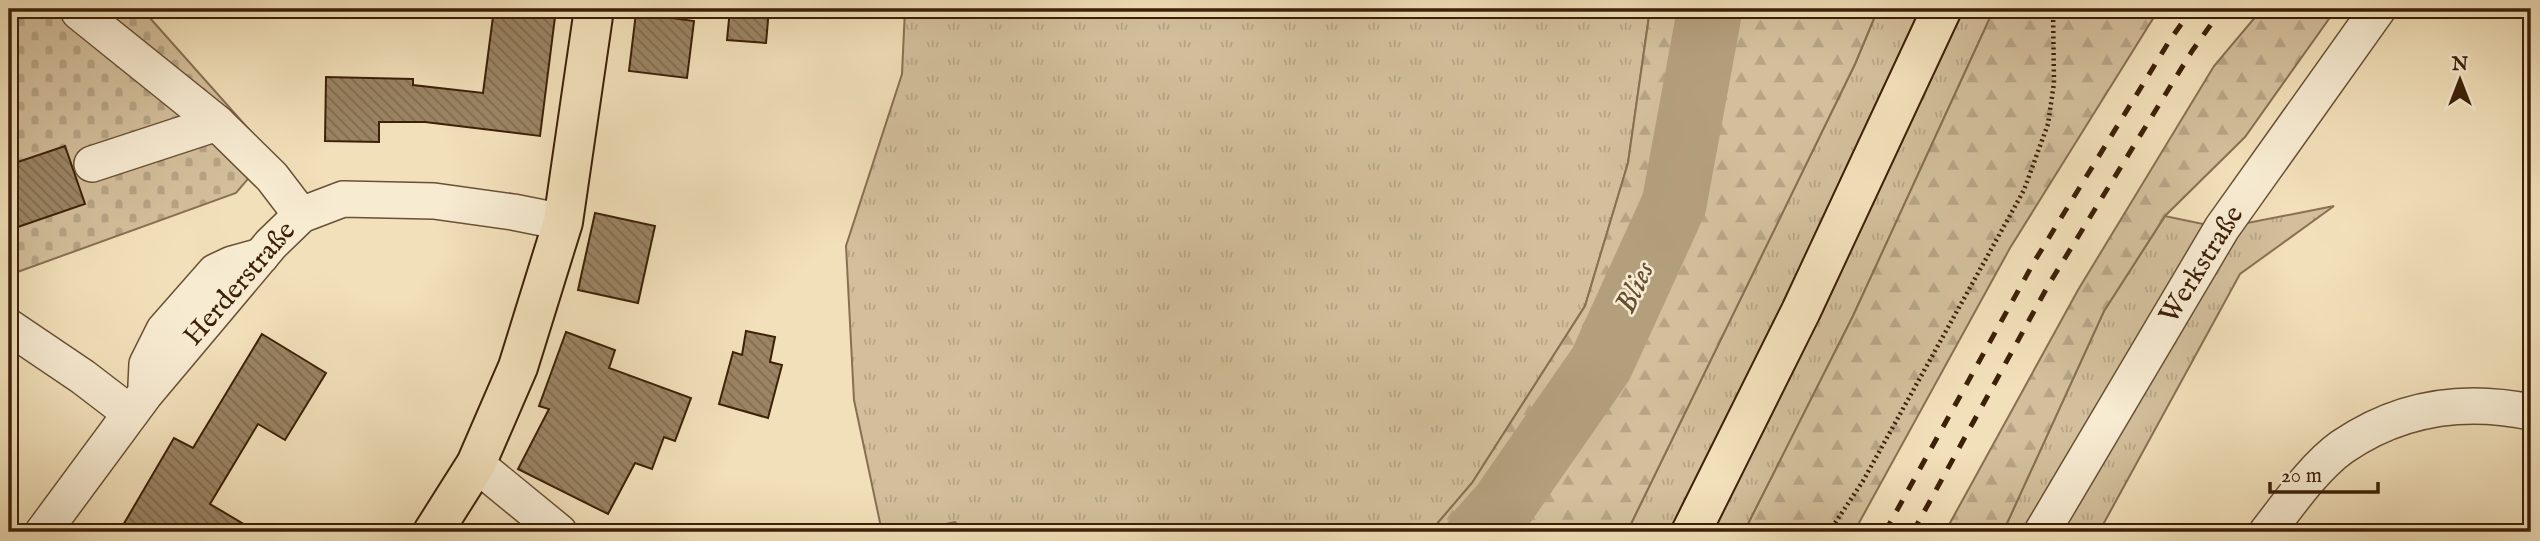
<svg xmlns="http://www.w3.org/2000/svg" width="2540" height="541" font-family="'IM FELL English',serif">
	<defs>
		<pattern id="grass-tufts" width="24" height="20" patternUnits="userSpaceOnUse" patternTransform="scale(1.75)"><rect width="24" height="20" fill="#d3bf9c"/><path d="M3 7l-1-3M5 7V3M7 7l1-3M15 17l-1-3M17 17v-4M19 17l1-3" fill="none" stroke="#b6a485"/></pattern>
		<pattern id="forest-firs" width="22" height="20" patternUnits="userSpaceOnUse" patternTransform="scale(1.75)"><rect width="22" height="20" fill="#d3bf9c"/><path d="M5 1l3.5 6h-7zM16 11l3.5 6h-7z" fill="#b6a485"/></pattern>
		<pattern id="cemetery-stones" width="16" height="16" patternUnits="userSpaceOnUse" patternTransform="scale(1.75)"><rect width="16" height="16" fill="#d3bf9c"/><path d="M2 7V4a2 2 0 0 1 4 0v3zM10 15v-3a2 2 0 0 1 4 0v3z" fill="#b6a485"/></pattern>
		<pattern id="building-back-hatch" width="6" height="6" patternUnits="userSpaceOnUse" patternTransform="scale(1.75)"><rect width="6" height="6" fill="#9b8464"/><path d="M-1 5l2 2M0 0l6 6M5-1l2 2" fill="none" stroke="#806c50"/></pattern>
	</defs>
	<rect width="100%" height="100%" fill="#f2e0ba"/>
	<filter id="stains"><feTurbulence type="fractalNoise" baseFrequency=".00286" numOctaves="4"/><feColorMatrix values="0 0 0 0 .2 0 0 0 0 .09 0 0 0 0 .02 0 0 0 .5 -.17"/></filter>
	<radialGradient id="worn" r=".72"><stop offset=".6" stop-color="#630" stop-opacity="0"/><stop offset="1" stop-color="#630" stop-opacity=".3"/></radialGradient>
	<!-- grass -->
	<g fill="url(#grass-tufts)" stroke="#887052" stroke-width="2">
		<polygon points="905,9 1650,9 1628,163 1585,306 1472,483 1430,532 967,532 955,522 905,532 882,532 854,400 846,246 902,74"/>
		<polygon points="1878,9 1994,9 1853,316 1744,532 1627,532 1855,64"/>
		<polygon points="2334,206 2240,274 2099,532 2003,532 2104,311 2165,216 2222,228"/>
	</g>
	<!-- forest -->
	<g fill="url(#forest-firs)" stroke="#887052" stroke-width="2">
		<polygon points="1650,9 1878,9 1855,64 1627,532 1430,532 1472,483 1585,306 1628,163"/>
		<polygon points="1994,9 2159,9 2010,248 1854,532 1744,532 1853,316"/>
		<polygon points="2262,9 2336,9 2245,137 2165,216 2104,311 2003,532 1945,532 2078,290 2214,66"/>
	</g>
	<!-- cemetery -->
	<polygon fill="url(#cemetery-stones)" stroke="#887052" stroke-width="2" points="9,9 142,9 270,153 236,193 9,275"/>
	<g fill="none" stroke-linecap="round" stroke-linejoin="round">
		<!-- river -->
		<polyline stroke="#b49f7d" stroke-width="65" points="1479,532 1503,505 1601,364 1674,204 1710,9"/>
	</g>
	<!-- building -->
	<g fill="url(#building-back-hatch)" stroke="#3c2007" stroke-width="2">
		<polygon points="494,9 556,9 540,136 425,122 379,122 379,142 325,141 326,77 413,79 413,85 483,93"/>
		<polygon points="730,9 769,9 766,43 727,40"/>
		<polygon points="636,13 694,21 687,78 629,71"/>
		<polygon points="65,146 85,204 9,230 9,165"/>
		<polygon points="595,213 655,226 638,303 578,290"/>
		<polygon points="746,331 775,337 770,362 782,365 768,418 719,404 733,352 742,355"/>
		<polygon points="566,332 615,350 609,368 691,398 675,441 664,437 652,469 635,463 608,514 518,469 549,409 539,406"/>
		<polygon points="262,334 326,373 285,440 258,424 210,504 257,532 119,532 174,438 193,448"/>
	</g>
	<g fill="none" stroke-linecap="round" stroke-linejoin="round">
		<!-- minor casing -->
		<g stroke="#6a5034" stroke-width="38">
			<g id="minor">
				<polyline points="79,12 217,123 272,177 301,215"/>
				<polyline points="92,164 217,123"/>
				<polyline points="9,327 83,377 130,413"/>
				<polyline points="146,385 147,364 164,330 215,272 232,264 261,256"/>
				<polyline points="476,464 559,532"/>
				<polyline points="43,532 145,394 271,244 301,215 343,199 434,201 513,212 563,222"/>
				<polyline points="2042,532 2222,228 2378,9"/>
				<path d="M2267,532c21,-27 47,-65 75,-85 58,-40 121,-49 189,-35"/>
			</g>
		</g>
		<!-- major casing -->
		<g stroke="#3c2007" stroke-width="42">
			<polyline id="major" points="433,532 476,464 518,367 563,222 594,9"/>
		</g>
		<!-- highway casing -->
		<g stroke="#3c2007" stroke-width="42">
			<polyline id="highway" points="1691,532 1801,311 1942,9"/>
		</g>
		<!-- path -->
		<polyline stroke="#3c2007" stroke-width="4.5" stroke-dasharray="2 3.5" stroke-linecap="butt" points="1829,532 1863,481 2024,190 2048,124 2054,83 2053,9"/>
		<!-- minor -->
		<use href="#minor" stroke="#f7ebd2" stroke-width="35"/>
		<!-- major -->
		<use href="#major" stroke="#f2e0ba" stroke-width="38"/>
		<!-- highway -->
		<use href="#highway" stroke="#f2e0ba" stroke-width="38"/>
		<!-- rail -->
		<g stroke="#3c2007" stroke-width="5" stroke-dasharray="12 12" stroke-linecap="butt">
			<polyline points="1885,532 2034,262 2170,40 2192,9"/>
			<polyline points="1913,532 2049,284 2192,51 2222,9"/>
		</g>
	</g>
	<g text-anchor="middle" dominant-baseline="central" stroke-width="5" stroke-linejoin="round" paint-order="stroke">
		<!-- street labels -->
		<g font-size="28" fill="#3c2007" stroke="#f7ebd2">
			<text transform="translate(2202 265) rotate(-58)">Werkstraße</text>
			<text transform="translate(240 284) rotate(-49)">Herderstraße</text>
		</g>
		<!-- water labels -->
		<g font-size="30" font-style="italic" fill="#664c30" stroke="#f7ebd2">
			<text transform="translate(1636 288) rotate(-65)">Blies</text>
		</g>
	</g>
	<!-- margin -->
	<rect width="2540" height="541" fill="none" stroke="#f2e0ba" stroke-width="35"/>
	<rect x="10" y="10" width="2519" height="520" fill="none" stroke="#3c2007" stroke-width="3.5"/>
	<rect x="18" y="18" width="2505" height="506" fill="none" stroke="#3c2007" stroke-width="2"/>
	<!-- north arrow -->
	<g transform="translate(2460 80)" stroke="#f7ebd2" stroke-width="5" paint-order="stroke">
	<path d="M0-5L12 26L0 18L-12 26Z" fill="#3c2007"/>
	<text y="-10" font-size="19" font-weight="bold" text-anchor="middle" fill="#3c2007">N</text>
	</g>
	<!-- scale -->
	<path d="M2270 482v10h108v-10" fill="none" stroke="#3c2007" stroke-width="3.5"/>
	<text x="2281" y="482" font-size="21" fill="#3c2007" stroke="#f7ebd2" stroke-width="5" paint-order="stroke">20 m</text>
	<rect width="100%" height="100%" filter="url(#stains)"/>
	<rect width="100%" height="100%" fill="url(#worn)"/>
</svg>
